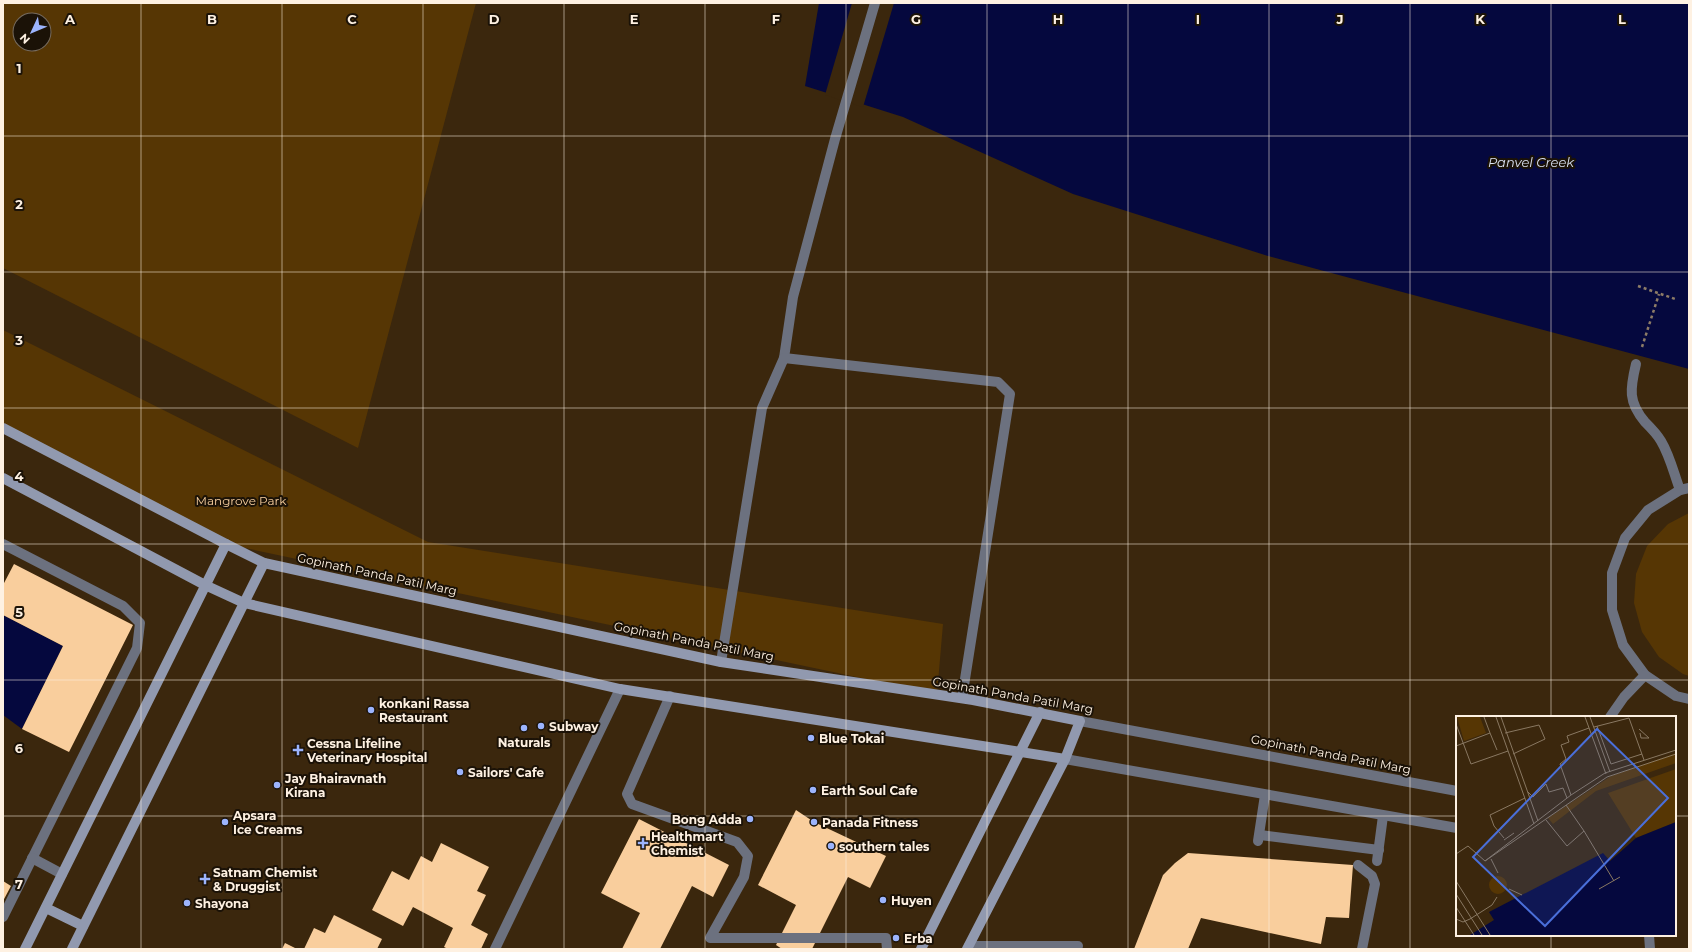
<svg xmlns="http://www.w3.org/2000/svg" width="1692" height="952" font-family="Montserrat,sans-serif">
	<rect width="100%" height="100%" fill="#3b270d"/>
	<!-- green -->
	<g fill="#563604" fill-rule="evenodd">
		<path d="M3,3h473l-118,445 -355,-180zM20,20h24v24h-24z"/>
		<polygon points="3,330 428,542 943,624 937,694 226,544 3,433"/>
		<polygon points="1689,513 1689,676 1683,674 1659,657 1642,632 1634,603 1636,574 1647,546 1668,524"/>
	</g>
	<!-- water -->
	<g fill="#05083e">
		<polygon points="819,3 1689,3 1689,369 1268,256 1073,194 903,117 805,86"/>
		<polygon points="3,615 63,646 22,729 3,715"/>
	</g>
	<!-- pier -->
	<polygon fill="#3b270d" points="852,3 894,3 863,107 825,95"/>
	<!-- building -->
	<g fill="#f9ce9d">
		<polygon points="14,564 133,625 69,752 22,729 63,646 3,615 3,585"/>
		<polygon points="796,810 814,822 886,856 870,888 848,877 812,949 782,949 776,945 796,905 758,885"/>
		<polygon points="639,819 729,865 713,897 692,886 660,949 622,949 640,913 601,893"/>
		<polygon points="441,843 489,867 477,891 486,895 471,925 488,934 481,949 448,949 444,947 453,928 413,907 403,926 372,910 392,871 409,880 421,856 432,862"/>
		<polygon points="1188,853 1353,865 1349,918 1326,917 1321,944 1201,918 1188,949 1134,949 1163,875 1175,863"/>
		<polygon points="3,881 11,886 3,901"/>
		<polygon points="334,915 382,939 377,949 304,949 314,928 325,933"/>
		<polygon points="285,943 297,949 282,949"/>
	</g>
	<g fill="none" stroke-linecap="round" stroke-linejoin="round">
		<!-- path -->
		<g stroke="#8d7c67" stroke-width="2.5" stroke-dasharray="3 3" stroke-linecap="butt">
			<polyline points="1638,286 1675,299"/>
			<polyline points="1642,347 1659,294"/>
		</g>
		<!-- lane -->
		<g stroke="#6c717f" stroke-width="10">
			<polyline points="784,358 793,297 835,139 875,3"/>
			<path d="M1636,364c-6,25 -8,38 9,58 6,6 12,12 16,19 9,15 13,33 19,49"/>
			<polyline points="1689,488 1680,490 1648,510 1625,538 1612,573 1612,610 1623,645 1645,675 1676,696 1689,699"/>
			<polyline points="3,544 123,606 140,623 137,648 3,917"/>
			<polyline points="721,662 762,408 784,358 998,382 1010,394 962,698"/>
			<polyline points="670,696 627,794 632,804 737,842 748,856 744,877 710,938 886,938 887,949"/>
			<polyline points="1610,717 1624,697 1645,675"/>
			<polyline points="1260,835 1379,850"/>
			<polyline points="1258,841 1265,795"/>
			<polyline points="32,858 62,874"/>
			<polyline points="1377,861 1383,816"/>
			<polyline points="1358,865 1372,876 1375,884 1362,949"/>
			<polyline points="969,946 1078,946"/>
			<polyline points="495,949 620,689"/>
		</g>
		<!-- street -->
		<g stroke="#6c717f" stroke-width="10">
			<polyline points="1080,721 1457,791"/>
			<polyline points="1065,759 1457,828"/>
			<polyline points="1649,935 1650,949"/>
		</g>
		<!-- secondary -->
		<g stroke="#9199af" stroke-width="10">
			<polyline points="3,428 226,544 264,563 721,662 973,700 1080,721 1065,759 967,949"/>
			<polyline points="3,478 205,585 244,603 620,689 1065,759"/>
			<polyline points="46,908 83,926"/>
			<polyline points="25,949 226,544"/>
			<polyline points="72,949 264,563"/>
			<polyline points="921,949 1040,712"/>
		</g>
	</g>
	<!-- grid -->
	<path fill="none" stroke="#fef1e2" stroke-width="1" stroke-opacity="0.55" d="M141,3v946M282,3v946M423,3v946M564,3v946M705,3v946M846,3v946M987,3v946M1128,3v946M1269,3v946M1410,3v946M1551,3v714M3,136h1686M3,272h1686M3,408h1686M3,544h1686M3,680h1686M3,816h1454M1675,816h14M1551,935v14"/>
	<!-- markers -->
	<g fill="#9cb4fd" stroke="#1b1207" stroke-width="1.5">
		<circle cx="371" cy="710" r="4"/>
		<circle cx="541" cy="726" r="4"/>
		<circle cx="524" cy="728" r="4"/>
		<circle cx="811" cy="738" r="4"/>
		<path d="M296 744h4v4h4v4h-4v4h-4v-4h-4v-4h4z"/>
		<circle cx="460" cy="772" r="4"/>
		<circle cx="277" cy="785" r="4"/>
		<circle cx="813" cy="790" r="4"/>
		<circle cx="750" cy="819" r="4"/>
		<circle cx="225" cy="822" r="4"/>
		<circle cx="814" cy="822" r="4"/>
		<path d="M641 837h4v4h4v4h-4v4h-4v-4h-4v-4h4z"/>
		<circle cx="831" cy="846" r="4"/>
		<path d="M203 873h4v4h4v4h-4v4h-4v-4h-4v-4h4z"/>
		<circle cx="883" cy="900" r="4"/>
		<circle cx="187" cy="903" r="4"/>
		<circle cx="896" cy="938" r="4"/>
	</g>
	<g text-anchor="middle" dominant-baseline="central" stroke-width="4" stroke-linejoin="round" paint-order="stroke">
		<!-- park labels -->
		<g font-size="12" fill="#f8cf9f" stroke="#1b1207">
			<text x="241" y="500">Mangrove Park</text>
		</g>
		<!-- street labels -->
		<g font-size="12" fill="#fef1e2" stroke="#1b1207">
			<text transform="translate(377 574) rotate(12)">Gopinath Panda Patil Marg</text>
			<text transform="translate(694 641) rotate(11)">Gopinath Panda Patil Marg</text>
			<text transform="translate(1013 695) rotate(10)">Gopinath Panda Patil Marg</text>
			<text transform="translate(1331 754) rotate(11)">Gopinath Panda Patil Marg</text>
		</g>
		<!-- poi labels -->
		<g font-size="12" font-weight="bold" fill="#fef1e2" stroke="#1b1207" text-anchor="start">
			<text x="379" y="703">konkani Rassa<tspan x="379" dy="14">Restaurant</tspan></text>
			<text x="549" y="726">Subway</text>
			<text x="819" y="738">Blue Tokai</text>
			<text x="524" y="742" text-anchor="middle">Naturals</text>
			<text x="307" y="743">Cessna Lifeline<tspan x="307" dy="14">Veterinary Hospital</tspan></text>
			<text x="468" y="772">Sailors' Cafe</text>
			<text x="285" y="778">Jay Bhairavnath<tspan x="285" dy="14">Kirana</tspan></text>
			<text x="821" y="790">Earth Soul Cafe</text>
			<text x="233" y="815">Apsara<tspan x="233" dy="14">Ice Creams</tspan></text>
			<text x="742" y="819" text-anchor="end">Bong Adda</text>
			<text x="822" y="822">Panada Fitness</text>
			<text x="651" y="836">Healthmart<tspan x="651" dy="14">Chemist</tspan></text>
			<text x="839" y="846">southern tales</text>
			<text x="213" y="872">Satnam Chemist<tspan x="213" dy="14">&amp; Druggist</tspan></text>
			<text x="891" y="900">Huyen</text>
			<text x="195" y="903">Shayona</text>
			<text x="904" y="938">Erba</text>
		</g>
		<!-- water labels -->
		<g font-size="13" font-style="italic" fill="#dae1f3" stroke="#1b1207">
			<text x="1531" y="162">Panvel Creek</text>
		</g>
	</g>
	<!-- overview -->
	<g transform="translate(1456 716)">
		<rect width="220" height="220" fill="#3b270d"/>
		<path d="M1,1h23l6,16 -22,8zM220,37v10l-80,28 -43,33 -5,-6 63,-42zM220,53v53l-40,16 -28,-45zM33 169a9 9 0 1 1 18 0a9 9 0 1 1-18 0Z" fill="#563604"/>
		<path d="M220,106v113h-206l24,-15 -5,-8 114,-59 7,8 26,-23z" fill="#05083e"/>
		<path fill="none" stroke="#897862" stroke-width="1" d="M40,1l38,107M45,1l37,104M129,1l21,57M134,1l20,55M0,8l15,40 37,-13M141,10l14,38 31,-10M138,11l35,-9 15,42M183,13l10,9h-8l-1,-5M34,17l7,17M49,17l34,-8 6,14 -32,15M0,30l34,-13 -6,-16M72,76l5,5 13,-13 3,8 14,-4 4,10M115,79l-11,-31 6,-5 -5,-14 8,-3 -2,-6 22,-8M90,104l21,26 17,-15 -18,-26M128,115l30,50M48,122l-10,-12 -4,-11 35,-17M48,124l10,-7M0,138l12,-8 17,15M35,143l7,14M29,145l86,-66 34,-22 71,-23M29,145l122,-84 69,-23M0,165l34,54M53,173l13,6M143,173l21,-12M0,178l26,41M0,191l18,28M0,203l7,3 7,-3 22,-14 5,-8"/>
		<path fill="#4a6fda" fill-opacity="0.15" stroke="#4a6fda" stroke-width="2" d="M141,13l71,69 -123,128 -72,-69z"/>
		<rect width="220" height="220" fill="none" stroke="#fef1e2" stroke-width="2"/>
	</g>
	<g font-size="13" text-anchor="middle" font-weight="bold" fill="#fef1e2" stroke="#1b1207" stroke-width="4" stroke-linejoin="round" paint-order="stroke">
		<text x="70" y="24">A</text>
		<text x="212" y="24">B</text>
		<text x="352" y="24">C</text>
		<text x="494" y="24">D</text>
		<text x="634" y="24">E</text>
		<text x="776" y="24">F</text>
		<text x="916" y="24">G</text>
		<text x="1058" y="24">H</text>
		<text x="1198" y="24">I</text>
		<text x="1340" y="24">J</text>
		<text x="1480" y="24">K</text>
		<text x="1622" y="24">L</text>
		<text x="19" y="73">1</text>
		<text x="19" y="209">2</text>
		<text x="19" y="345">3</text>
		<text x="19" y="481">4</text>
		<text x="19" y="617">5</text>
		<text x="19" y="753">6</text>
		<text x="19" y="889">7</text>
	</g>
	<!-- border -->
	<rect width="1692" height="952" fill="none" stroke="#fef1e2" stroke-width="8"/>
	<!-- north arrow -->
	<g transform="translate(32 32) rotate(226)"><circle r="19" fill="#1b1207" stroke="#766b5f"/>
	<path d="M0-3L7 15L0 10L-7 15Z" fill="#9cb4fd"/>
	<text y="-6" font-size="11" font-weight="bold" text-anchor="middle" fill="#fef1e2">N</text>
	</g>
</svg>
